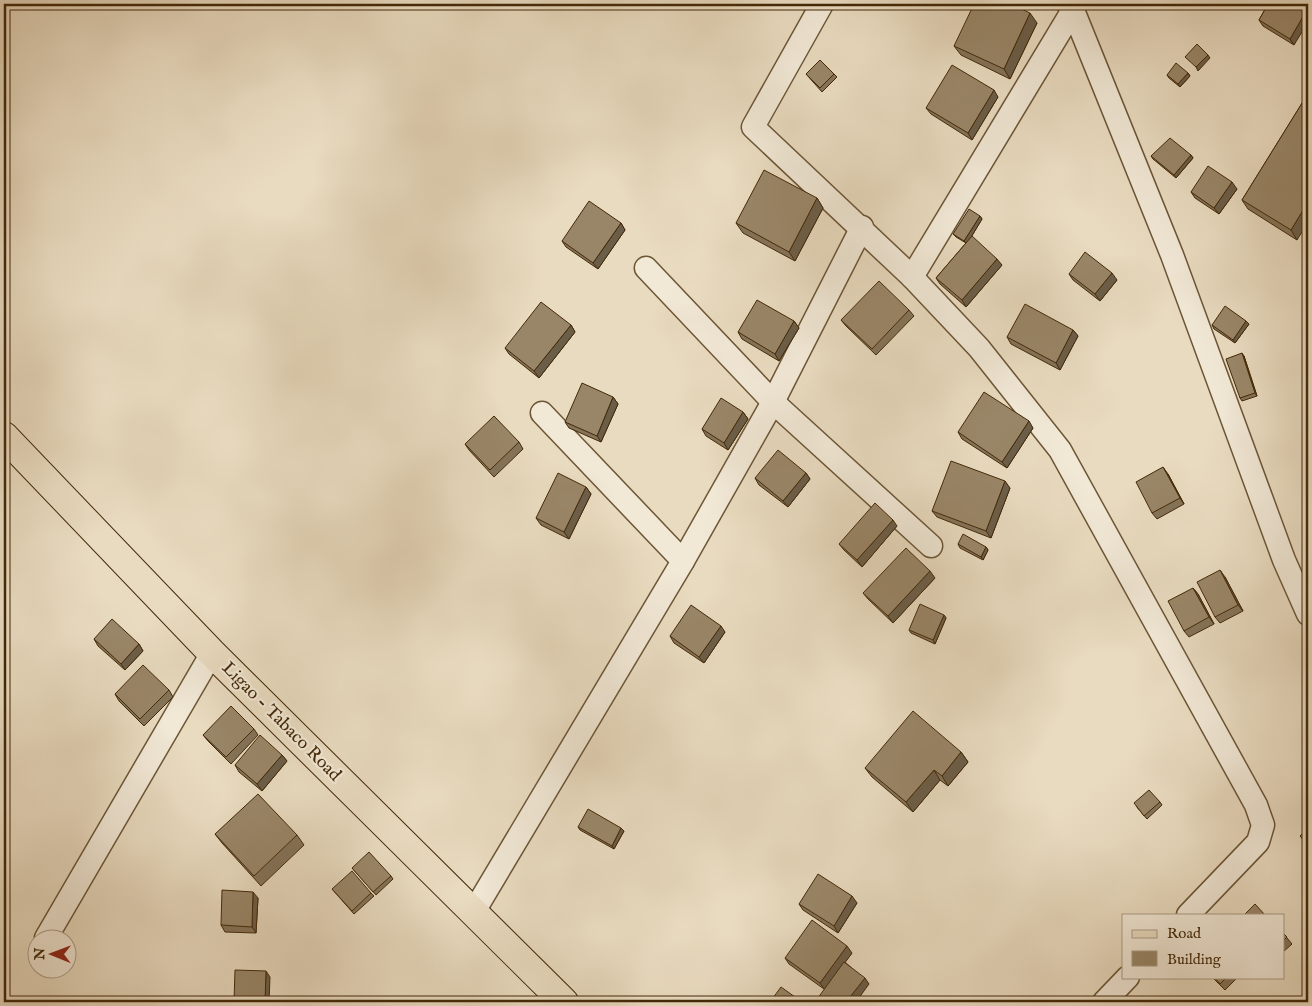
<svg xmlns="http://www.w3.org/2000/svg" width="1312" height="1006" font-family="'IM FELL English',serif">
	<rect width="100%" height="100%" fill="#e9dbc0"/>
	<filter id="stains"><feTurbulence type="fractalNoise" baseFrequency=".004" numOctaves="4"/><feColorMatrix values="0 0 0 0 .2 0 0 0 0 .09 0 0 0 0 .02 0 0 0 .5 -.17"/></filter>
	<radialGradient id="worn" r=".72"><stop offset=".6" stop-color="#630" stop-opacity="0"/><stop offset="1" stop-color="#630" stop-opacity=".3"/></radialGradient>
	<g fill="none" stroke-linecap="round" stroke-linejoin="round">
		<!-- minor casing -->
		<g stroke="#6c5636" stroke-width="25">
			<g id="minor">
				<polyline points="822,4 753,127 912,277 979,348 1060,450 1256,805 1263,825 1258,842 1188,915"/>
				<polyline points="1068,4 1073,10 1172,255 1284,560 1308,614"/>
				<polyline points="646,268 773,402 931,546"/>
				<polyline points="912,277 1073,10"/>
				<polyline points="542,413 683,561"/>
				<polyline points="473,913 683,561 773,402 862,227"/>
				<polyline points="46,938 212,653"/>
				<polyline points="1104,1002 1128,977"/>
			</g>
		</g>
		<!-- primary casing -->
		<g stroke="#432908" stroke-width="30">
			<polyline id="primary" points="4,436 212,653 564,1002"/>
		</g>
		<!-- minor -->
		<use href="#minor" stroke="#f1e8d6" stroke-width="22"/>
		<!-- primary -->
		<use href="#primary" stroke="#e9dbc0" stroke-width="28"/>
	</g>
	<!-- wall -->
	<g fill="#847359" stroke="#432908">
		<polygon points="1268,4 1294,45 1263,26 1259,20"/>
		<polygon points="1037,23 1010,79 961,55 954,46"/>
		<polygon points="1188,73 1190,76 1180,87 1169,78 1167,75"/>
		<polygon points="806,74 834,74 837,77 822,92"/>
		<polygon points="998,97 972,140 931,114 926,108"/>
		<polygon points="1304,100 1297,240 1248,209 1242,200"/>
		<polygon points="1191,155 1193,158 1176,178 1153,159 1151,156"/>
		<polygon points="1237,189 1219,214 1195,198 1191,192"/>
		<polygon points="817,198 823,208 795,261 743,233 736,223"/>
		<polygon points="980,216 982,219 970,239 1002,265 966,307 940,284 936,278 966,243 956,237 953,234"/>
		<polygon points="621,223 625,230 598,269 566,247 562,241"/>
		<polygon points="1069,274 1117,280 1100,301 1073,280"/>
		<polygon points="909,310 914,316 876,355 846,326 841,320"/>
		<polygon points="794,321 799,328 779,361 742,339 738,332"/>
		<polygon points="1246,321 1249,324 1235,343 1214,329 1212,325"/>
		<polygon points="571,325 575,332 539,378 509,354 505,348"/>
		<polygon points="1073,330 1078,336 1060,370 1011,344 1007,337"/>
		<polygon points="1244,356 1257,396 1242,401 1240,398"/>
		<polygon points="613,397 618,404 601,442 569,428 565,422"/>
		<polygon points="743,412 748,419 728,450 706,436 702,429"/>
		<polygon points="1033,428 1007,468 962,439 958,432"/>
		<polygon points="519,442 523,449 494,477 469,450 465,444"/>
		<polygon points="806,473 810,479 788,507 759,485 755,478"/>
		<polygon points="1168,474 1184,504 1157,519 1152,513"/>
		<polygon points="586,487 591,494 569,539 541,525 536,518"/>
		<polygon points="1010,488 991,538 937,517 932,511"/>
		<polygon points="897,526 862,567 844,550 839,544"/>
		<polygon points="958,544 986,547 988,550 983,560 960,548"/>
		<polygon points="1225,577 1243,611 1220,623 1215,617"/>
		<polygon points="935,578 893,623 868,599 863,593"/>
		<polygon points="1193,588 1198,594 1214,624 1189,637 1184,631"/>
		<polygon points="944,615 946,618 935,644 911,633 909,630"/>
		<polygon points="725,632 704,663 674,643 670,636"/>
		<polygon points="94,639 139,644 143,651 125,670 98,646"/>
		<polygon points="169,690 173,697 144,726 119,701 115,694"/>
		<polygon points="254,729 258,735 231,764 208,741 203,735"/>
		<polygon points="961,752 968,762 948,786 940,780 913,812 872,777 865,768"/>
		<polygon points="282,755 287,761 262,791 239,772 235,765"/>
		<polygon points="1160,802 1162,805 1147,819 1136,806"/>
		<polygon points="578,827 624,831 614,849 580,830"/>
		<polygon points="215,834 297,835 304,845 261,886 222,843"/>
		<polygon points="352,868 391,876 393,879 376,895"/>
		<polygon points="332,889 371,893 374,896 354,914"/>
		<polygon points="258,898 256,933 225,932 221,925"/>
		<polygon points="857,903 838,933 803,910 799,904"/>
		<polygon points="1283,933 1292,944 1283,952"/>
		<polygon points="852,953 845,962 869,984 824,989 789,964 785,958"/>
		<polygon points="1212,977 1238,977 1225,990"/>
	</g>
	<!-- shaded-wall -->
	<g fill="#6b5e49" stroke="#432908">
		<polygon points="1308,8 1308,22 1294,45 1290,39"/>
		<polygon points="1030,13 1037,23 1010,79 1004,69"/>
		<polygon points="1208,55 1210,58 1198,71 1196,67"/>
		<polygon points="1188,73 1190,76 1180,87 1178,84"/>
		<polygon points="994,90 998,97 972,140 968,133"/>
		<polygon points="1191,155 1193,158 1176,178 1174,175"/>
		<polygon points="1232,182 1237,189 1219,214 1214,208"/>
		<polygon points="817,198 823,208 795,261 789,252"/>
		<polygon points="1308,202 1308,222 1297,240 1291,230"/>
		<polygon points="980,216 982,219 967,244 964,241"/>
		<polygon points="621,223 625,230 598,269 593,263"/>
		<polygon points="997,259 1002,265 966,307 962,300"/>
		<polygon points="1112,273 1117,280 1100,301 1095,294"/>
		<polygon points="794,321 799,328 779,361 775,354"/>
		<polygon points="1246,321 1249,324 1235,343 1233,340"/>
		<polygon points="571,325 575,332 539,378 534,371"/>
		<polygon points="1073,330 1078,336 1060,370 1056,363"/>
		<polygon points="1242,353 1244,356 1257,396 1255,393"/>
		<polygon points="613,397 618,404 601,442 597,436"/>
		<polygon points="743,412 748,419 728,450 724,443"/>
		<polygon points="1029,421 1033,428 1007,468 1002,462"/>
		<polygon points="1163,467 1168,474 1184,504 1180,498"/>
		<polygon points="806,473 810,479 788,507 783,501"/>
		<polygon points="1005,481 1010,488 991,538 986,531"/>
		<polygon points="586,487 591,494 569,539 564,532"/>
		<polygon points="893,520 897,526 862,567 857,560"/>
		<polygon points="986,547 988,550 983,560 981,557"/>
		<polygon points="1220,570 1225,577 1243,611 1238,605"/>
		<polygon points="930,571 935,578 893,623 888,616"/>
		<polygon points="1193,588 1198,594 1214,624 1209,617"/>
		<polygon points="944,615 946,618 935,644 933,640"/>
		<polygon points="721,626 725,632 704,663 699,657"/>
		<polygon points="139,644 143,651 125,670 121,664"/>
		<polygon points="961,752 968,762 948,786 942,776"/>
		<polygon points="282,755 287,761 262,791 257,784"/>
		<polygon points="934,770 940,780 913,812 906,802"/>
		<polygon points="621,828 624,831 614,849 612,846"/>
		<polygon points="253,892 258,898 256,933 252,927"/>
		<polygon points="5,893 10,899 4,908 4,895"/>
		<polygon points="852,896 857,903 838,933 834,926"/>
		<polygon points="847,946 852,953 825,990 820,983"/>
		<polygon points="266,971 270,977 269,1002 265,1002"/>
		<polygon points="865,978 869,984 856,1002 846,1002"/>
	</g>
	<!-- building -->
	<g fill="#998668" stroke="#432908">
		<polygon points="974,4 1011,4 1030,13 1004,69 954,46"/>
		<polygon points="1268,4 1308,4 1308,8 1290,39 1259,20"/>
		<polygon points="1197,44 1208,55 1196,67 1185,57"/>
		<polygon points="820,60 834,74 820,88 806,74"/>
		<polygon points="1176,63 1188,73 1178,84 1167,75"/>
		<polygon points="952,65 994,90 968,133 926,108"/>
		<polygon points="1304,100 1308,102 1308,202 1291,230 1242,200"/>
		<polygon points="1170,138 1191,155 1174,175 1151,156"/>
		<polygon points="1208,166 1232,182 1214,208 1191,192"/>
		<polygon points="764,170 817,198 789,252 736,223"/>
		<polygon points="589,201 621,223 593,263 562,241"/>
		<polygon points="969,209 980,216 964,241 953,234"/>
		<polygon points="972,236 997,259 962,300 936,278"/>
		<polygon points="1085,252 1112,273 1095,294 1069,274"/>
		<polygon points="879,281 909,310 872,349 841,320"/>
		<polygon points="757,300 794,321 775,354 738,332"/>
		<polygon points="541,302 571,325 534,371 505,348"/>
		<polygon points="1025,304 1073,330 1056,363 1007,337"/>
		<polygon points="1225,306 1246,321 1233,340 1212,325"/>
		<polygon points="1242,353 1255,393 1240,398 1226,359"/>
		<polygon points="582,383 613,397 597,436 565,422"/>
		<polygon points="984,392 1029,421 1002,462 958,432"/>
		<polygon points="721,398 743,412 724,443 702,429"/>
		<polygon points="494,416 519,442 490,470 465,444"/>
		<polygon points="778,450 806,473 783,501 755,478"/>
		<polygon points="951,461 1005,481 986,531 932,511"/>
		<polygon points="1163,467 1180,498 1152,513 1136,482"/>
		<polygon points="558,473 586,487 564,532 536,518"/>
		<polygon points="875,503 893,520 857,560 839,544"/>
		<polygon points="963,534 986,547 981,557 958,544"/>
		<polygon points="906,548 930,571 888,616 863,593"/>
		<polygon points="1220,570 1238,605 1215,617 1197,582"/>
		<polygon points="1193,588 1209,617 1184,631 1168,601"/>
		<polygon points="920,604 944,615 933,640 909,630"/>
		<polygon points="691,605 721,626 699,657 670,636"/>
		<polygon points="112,619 139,644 121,664 94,639"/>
		<polygon points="143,665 169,690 140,719 115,694"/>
		<polygon points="231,706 254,729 226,757 203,735"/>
		<polygon points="913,711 961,752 942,776 934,770 906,802 865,768"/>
		<polygon points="260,735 282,755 257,784 235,765"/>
		<polygon points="1149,790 1160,802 1144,816 1134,803"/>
		<polygon points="258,794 297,835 254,876 215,834"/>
		<polygon points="588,809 621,828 612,846 578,827"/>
		<polygon points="1308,828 1308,846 1300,836"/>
		<polygon points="369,852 391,876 373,892 352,868"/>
		<polygon points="352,871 371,893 352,911 332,889"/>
		<polygon points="818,874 852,896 834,926 799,904"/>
		<polygon points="222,890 253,892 252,927 221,925"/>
		<polygon points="1255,904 1265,915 1244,915"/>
		<polygon points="812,920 847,946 820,983 785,958"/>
		<polygon points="1283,933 1287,937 1283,941"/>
		<polygon points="844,962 865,978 846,1002 815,1002"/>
		<polygon points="235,970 266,971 265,1002 234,1002"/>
		<polygon points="1214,977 1227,977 1220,984"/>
		<polygon points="781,987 802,1002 770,1002"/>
	</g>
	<g text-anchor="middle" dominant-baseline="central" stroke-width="4.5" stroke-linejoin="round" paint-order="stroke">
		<!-- street labels -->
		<g font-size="18" fill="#432908" stroke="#f1e8d6">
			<text transform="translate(281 722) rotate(45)">Ligao - Tabaco Road</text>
		</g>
	</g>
	<!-- margin -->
	<rect width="1312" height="1006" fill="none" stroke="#e9dbc0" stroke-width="20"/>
	<rect x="5" y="5" width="1302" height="996" fill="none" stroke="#432908" stroke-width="2.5"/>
	<rect x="10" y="10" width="1292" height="986" fill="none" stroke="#432908"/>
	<!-- legend -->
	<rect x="1122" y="914" width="162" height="65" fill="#f1e8d6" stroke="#ab9c84"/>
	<rect x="1132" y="930" width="25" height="8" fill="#e9dbc0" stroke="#ab9c84"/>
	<text x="1167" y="938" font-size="15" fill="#432908">Road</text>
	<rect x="1132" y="951" width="25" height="15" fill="#998668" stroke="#ab9c84"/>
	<text x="1167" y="964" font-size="15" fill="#432908">Building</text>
	<!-- north arrow -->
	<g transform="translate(52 954) rotate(271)"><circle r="24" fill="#f1e8d6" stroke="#ab9c84"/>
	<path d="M0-4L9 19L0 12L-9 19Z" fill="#8f2418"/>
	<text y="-8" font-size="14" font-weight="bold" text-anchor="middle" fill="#432908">N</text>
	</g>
	<rect width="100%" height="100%" filter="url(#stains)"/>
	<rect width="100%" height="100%" fill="url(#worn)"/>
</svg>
